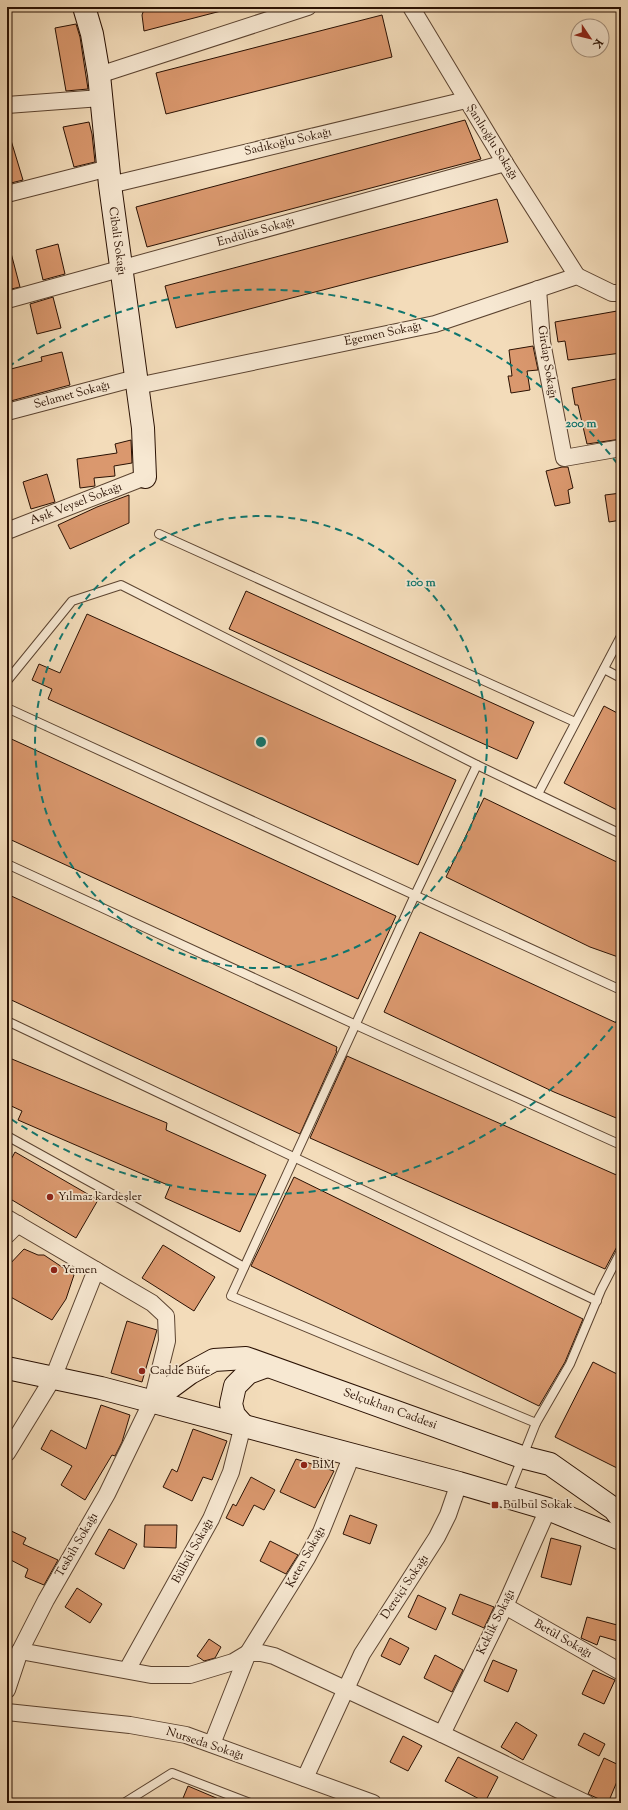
<svg xmlns="http://www.w3.org/2000/svg" width="628" height="1810" font-family="'Sorts Mill Goudy',serif">
	<rect width="100%" height="100%" fill="#f3dcba"/>
	<filter id="stains"><feTurbulence type="fractalNoise" baseFrequency=".005" numOctaves="4"/><feColorMatrix values="0 0 0 0 .2 0 0 0 0 .09 0 0 0 0 .02 0 0 0 .5 -.17"/></filter>
	<radialGradient id="worn" r=".72"><stop offset=".6" stop-color="#630" stop-opacity="0"/><stop offset="1" stop-color="#630" stop-opacity=".3"/></radialGradient>
	<!-- building -->
	<g fill="#da986e" stroke="#2a1103">
		<polygon points="145,7 220,7 221,11 144,31 142,15"/>
		<polygon points="382,15 392,57 166,114 156,73"/>
		<polygon points="76,24 80,37 88,89 66,91 55,28"/>
		<polygon points="465,120 481,159 147,247 136,207"/>
		<polygon points="89,122 92,134 95,162 74,167 63,127"/>
		<polygon points="10,137 23,180 7,184 7,138"/>
		<polygon points="497,199 508,242 176,328 165,286"/>
		<polygon points="58,244 65,274 43,280 36,250"/>
		<polygon points="7,253 11,253 20,287 7,290"/>
		<polygon points="53,297 61,328 37,334 30,304"/>
		<polygon points="617,311 621,338 621,353 568,360 565,341 558,342 555,322"/>
		<polygon points="533,346 538,370 527,371 530,390 511,393 508,376 512,376 509,350"/>
		<polygon points="62,352 70,385 7,402 7,370 42,361 41,357"/>
		<polygon points="621,378 621,439 587,444 578,405 575,405 572,388"/>
		<polygon points="131,440 132,463 114,466 115,476 94,478 95,486 80,488 77,459 117,453 115,444"/>
		<polygon points="562,467 568,467 573,488 568,490 570,503 555,506 546,471"/>
		<polygon points="47,474 55,502 31,509 23,482"/>
		<polygon points="621,493 621,520 609,522 605,495"/>
		<polygon points="129,495 129,523 70,549 58,525 97,507"/>
		<polygon points="246,591 534,722 517,759 229,629"/>
		<polygon points="87,614 456,780 418,865 48,699 52,689 32,680 39,664 60,673"/>
		<polygon points="604,706 621,715 621,812 564,783"/>
		<polygon points="7,737 396,916 358,999 7,838"/>
		<polygon points="484,798 621,864 621,958 590,947 446,877"/>
		<polygon points="7,894 337,1047 336,1051 337,1051 300,1134 7,998"/>
		<polygon points="420,932 621,1025 621,1120 554,1092 384,1012"/>
		<polygon points="347,1056 621,1177 621,1239 605,1269 310,1138"/>
		<polygon points="7,1057 167,1123 166,1130 266,1175 240,1232 165,1198 170,1186 18,1120 22,1111 7,1104"/>
		<polygon points="15,1152 98,1200 76,1238 7,1197 7,1167"/>
		<polygon points="294,1177 583,1319 565,1362 539,1406 251,1266"/>
		<polygon points="163,1245 215,1277 194,1311 142,1278"/>
		<polygon points="24,1249 38,1255 44,1255 74,1275 66,1299 52,1320 7,1295 7,1267"/>
		<polygon points="127,1321 157,1330 142,1382 111,1373"/>
		<polygon points="593,1362 621,1376 621,1470 555,1437"/>
		<polygon points="101,1405 130,1415 122,1442 115,1456 112,1455 85,1500 61,1485 72,1466 41,1449 51,1430 86,1449"/>
		<polygon points="193,1429 227,1441 212,1480 203,1477 192,1501 163,1487 172,1469 177,1472"/>
		<polygon points="296,1459 334,1471 315,1508 280,1492"/>
		<polygon points="251,1477 275,1490 264,1510 254,1505 243,1526 226,1518 233,1504 236,1506"/>
		<polygon points="350,1515 377,1525 370,1544 343,1534"/>
		<polygon points="145,1525 177,1525 176,1548 144,1547"/>
		<polygon points="7,1529 26,1538 23,1544 58,1560 44,1585 25,1577 28,1569 7,1558"/>
		<polygon points="109,1529 137,1544 124,1569 95,1554"/>
		<polygon points="551,1538 581,1546 571,1585 541,1577"/>
		<polygon points="270,1541 298,1555 286,1574 260,1561"/>
		<polygon points="77,1588 102,1604 90,1623 65,1607"/>
		<polygon points="460,1594 494,1607 484,1628 452,1614"/>
		<polygon points="418,1595 446,1608 436,1630 408,1617"/>
		<polygon points="587,1617 621,1626 621,1642 600,1636 597,1645 581,1638"/>
		<polygon points="390,1638 409,1648 400,1665 381,1656"/>
		<polygon points="209,1639 221,1647 215,1658 204,1661 197,1656"/>
		<polygon points="435,1655 463,1670 452,1692 424,1678"/>
		<polygon points="493,1660 517,1670 508,1692 484,1681"/>
		<polygon points="593,1670 615,1680 604,1704 582,1694"/>
		<polygon points="516,1722 537,1735 523,1760 501,1747"/>
		<polygon points="584,1733 605,1744 599,1756 578,1745"/>
		<polygon points="403,1736 422,1746 408,1771 390,1762"/>
		<polygon points="458,1757 498,1777 485,1802 445,1781"/>
		<polygon points="604,1758 621,1766 621,1772 608,1803 588,1794"/>
		<polygon points="188,1786 228,1803 181,1803"/>
	</g>
	<g fill="none" stroke-linecap="round" stroke-linejoin="round">
		<!-- lane casing -->
		<g stroke="#5c4431" stroke-width="10">
			<g id="lane">
				<polyline points="159,534 575,722"/>
				<polyline points="604,669 621,678"/>
				<polyline points="7,681 72,601 121,585 477,765 621,834"/>
				<polyline points="7,708 621,990"/>
				<polyline points="477,765 415,895 231,1296 536,1423"/>
				<polyline points="538,794 621,636"/>
				<polyline points="7,864 356,1025 621,1145"/>
				<polyline points="7,1021 597,1301"/>
				<polyline points="7,1136 244,1267"/>
				<polyline points="507,1496 536,1423 570,1364 601,1290 621,1251"/>
				<polyline points="124,1803 172,1773 250,1803"/>
			</g>
		</g>
		<!-- street casing -->
		<g stroke="#5c4431" stroke-width="18">
			<g id="street">
				<polyline points="411,7 505,163 577,276"/>
				<polyline points="99,75 308,7"/>
				<polyline points="7,105 101,98"/>
				<polyline points="110,185 466,100"/>
				<polyline points="7,194 109,168"/>
				<polyline points="538,289 542,342 564,458 621,448"/>
				<polyline points="7,300 505,163"/>
				<polyline points="137,386 435,324 577,276 612,293 621,293"/>
				<polyline points="7,412 136,378"/>
				<polyline points="7,531 145,477"/>
				<polyline points="7,1218 152,1303 166,1316 167,1341 152,1401 107,1494 46,1600 20,1651 7,1690"/>
				<polyline points="7,1235 18,1224"/>
				<polyline points="7,1453 53,1378 96,1270"/>
				<polyline points="505,1606 621,1672"/>
				<polyline points="20,1651 151,1675 190,1675 233,1662 248,1653 261,1653 274,1656 442,1734 586,1803"/>
				<polyline points="127,1670 211,1519 231,1472 243,1425"/>
				<polyline points="7,1712 130,1725 186,1735 373,1803"/>
				<polyline points="442,1734 505,1606 548,1509"/>
				<polyline points="212,1744 248,1653 307,1558 321,1532 352,1455"/>
				<polyline points="305,1778 362,1654 437,1537 448,1515 459,1483"/>
			</g>
		</g>
		<!-- secondary casing -->
		<g stroke="#2a1103" stroke-width="24">
			<g id="secondary">
				<polyline points="84,7 92,34 99,75 110,185 143,428 145,477"/>
				<polyline points="7,1368 101,1388 459,1483 548,1509 621,1539"/>
				<polyline points="152,1401 190,1373 214,1360 246,1358 522,1457 550,1464 614,1509 621,1518"/>
				<polyline points="243,1425 234,1415 231,1404 235,1386 248,1373 267,1366"/>
			</g>
		</g>
		<!-- lane -->
		<use href="#lane" stroke="#f7e8d2" stroke-width="8"/>
		<!-- street -->
		<use href="#street" stroke="#f7e8d2" stroke-width="16"/>
		<!-- secondary -->
		<use href="#secondary" stroke="#f7e8d2" stroke-width="22"/>
	</g>
	<!-- distance rings -->
	<g fill="none" stroke="#0f766e" stroke-width="2" stroke-dasharray="7 5">
		<circle cx="261" cy="742" r="226"/>
		<path d="M620 1017A452 452 0 0 1 8 1117M8 367A452 452 0 0 1 620 467"/>
	</g>
	<!-- markers -->
	<g fill="#8f2418" stroke="#f7e8d2" stroke-width="1.5">
		<circle cx="50" cy="1197" r="4"/>
		<circle cx="54" cy="1270" r="4"/>
		<circle cx="142" cy="1371" r="4"/>
		<circle cx="304" cy="1465" r="4"/>
		<rect x="491" y="1501" width="8" height="8" rx="2"/>
	</g>
	<g text-anchor="middle" dominant-baseline="central" stroke-width="3.5" stroke-linejoin="round" paint-order="stroke">
		<!-- street labels -->
		<g font-size="12" fill="#2a1103" stroke="#f7e8d2">
			<text transform="translate(288 142) rotate(-13)">Sadıkoğlu Sokağı</text>
			<text transform="translate(492 142) rotate(58)">Şanlıoğlu Sokağı</text>
			<text transform="translate(256 232) rotate(-16)">Endülüs Sokağı</text>
			<text transform="translate(117 241) rotate(82)">Cibali Sokağı</text>
			<text transform="translate(383 334) rotate(-12)">Egemen Sokağı</text>
			<text transform="translate(547 362) rotate(81)">Girdap Sokağı</text>
			<text transform="translate(72 395) rotate(-15)">Selamet Sokağı</text>
			<text transform="translate(76 504) rotate(-21)">Aşık Veysel Sokağı</text>
			<text transform="translate(390 1409) rotate(20)">Selçukhan Caddesi</text>
			<text transform="translate(77 1545) rotate(-60)">Tesbih Sokağı</text>
			<text transform="translate(193 1551) rotate(-61)">Bülbül Sokağı</text>
			<text transform="translate(306 1557) rotate(-61)">Keten Sokağı</text>
			<text transform="translate(405 1587) rotate(-56)">Dereiçi Sokağı</text>
			<text transform="translate(496 1622) rotate(-64)">Keklik Sokağı</text>
			<text transform="translate(563 1639) rotate(30)">Betül Sokağı</text>
			<text transform="translate(205 1744) rotate(18)">Nurseda Sokağı</text>
		</g>
		<!-- poi labels -->
		<g font-size="12" fill="#2a1103" stroke="#f7e8d2" text-anchor="start">
			<text x="58" y="1197">Yılmaz kardeşler</text>
			<text x="62" y="1270">Yemen</text>
			<text x="150" y="1371">Cadde Büfe</text>
			<text x="312" y="1465">BİM</text>
			<text x="503" y="1505">Bülbül Sokak</text>
		</g>
	</g>
	<circle cx="261" cy="742" r="6" fill="#0f766e" stroke="#f7e8d2" stroke-width="2"/>
	<g font-size="12" text-anchor="middle" font-weight="bold" fill="#0f766e" stroke="#f7e8d2" stroke-width="3.5" stroke-linejoin="round" paint-order="stroke">
		<text x="581" y="427">200 m</text>
		<text x="421" y="586">100 m</text>
	</g>
	<!-- margin -->
	<rect width="628" height="1810" fill="none" stroke="#f3dcba" stroke-width="24"/>
	<rect x="8" y="8" width="612" height="1794" fill="none" stroke="#2a1103" stroke-width="2"/>
	<rect x="12" y="12" width="604" height="1786" fill="none" stroke="#2a1103"/>
	<!-- north arrow -->
	<g transform="translate(590 38) rotate(125)"><circle r="19" fill="#f7e8d2" stroke="#a5927f"/>
	<path d="M0-3L7 15L0 10L-7 15Z" fill="#8f2418"/>
	<text y="-6" font-size="11" font-weight="bold" text-anchor="middle" fill="#2a1103">K</text>
	</g>
	<rect width="100%" height="100%" filter="url(#stains)"/>
	<rect width="100%" height="100%" fill="url(#worn)"/>
</svg>
